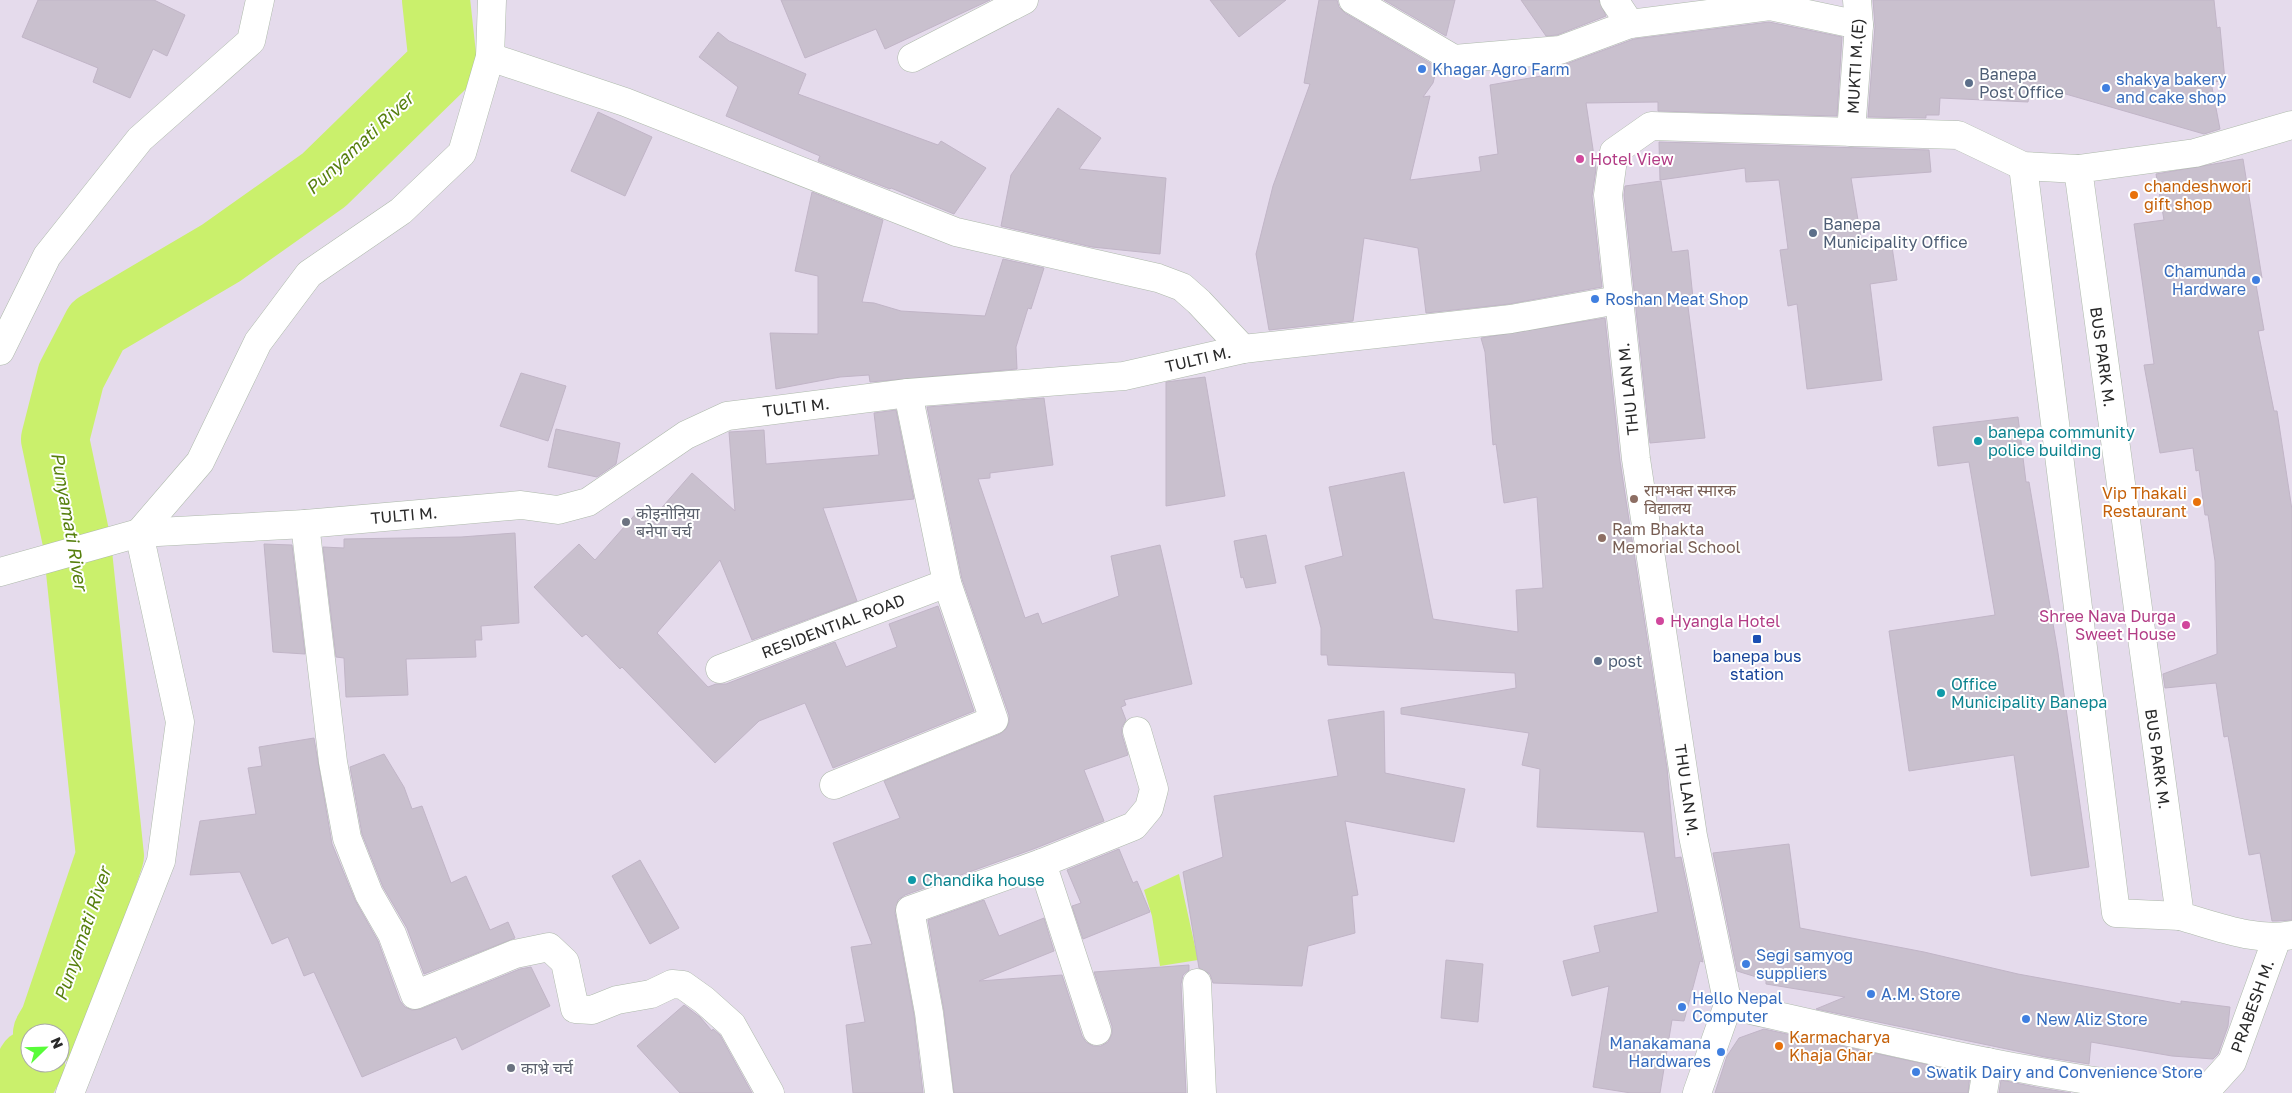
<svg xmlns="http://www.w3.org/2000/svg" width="2292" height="1093" font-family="'Golos Text','Noto Sans Devanagari',sans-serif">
	<rect width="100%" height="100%" fill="#e5dbec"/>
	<!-- water -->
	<polygon fill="#caf06c" points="1179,874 1198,960 1160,966 1152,916 1144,890"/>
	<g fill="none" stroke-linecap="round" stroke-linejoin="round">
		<!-- river -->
		<g stroke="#caf06c" stroke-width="68">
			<polyline points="47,1033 54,1021 110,856 77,543 55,439 71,376 97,326 221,253 324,180 443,64 436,0"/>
			<polyline points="15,1093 31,1063"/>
		</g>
	</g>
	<!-- building -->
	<g fill="#c9c0ce" stroke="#c1b5c7">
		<polygon points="38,0 154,0 185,15 167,56 153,49 130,98 93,82 98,68 22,37"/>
		<polygon points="781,0 990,0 885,49 876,29 805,58"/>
		<polygon points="1210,0 1286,0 1239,37"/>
		<polygon points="1319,0 1337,0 1339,7 1345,13 1437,67 1433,83 1423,97 1430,96 1410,180 1481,171 1479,157 1498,154 1490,85 1547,75 1546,71 1569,67 1566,64 1634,39 1769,22 1842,37 1837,116 1658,111 1658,102 1586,103 1596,169 1592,196 1602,287 1509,304 1426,313 1418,248 1364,238 1353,321 1269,330 1256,254 1273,186 1310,84 1304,83"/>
		<polygon points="1384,0 1455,0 1446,36"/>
		<polygon points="1521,0 1599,0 1606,16 1557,35 1546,36"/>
		<polygon points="1873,0 2214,0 2217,28 2220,27 2225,81 2211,82 2220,129 2204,134 2031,84 2028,102 1940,98 1939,115 1926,115 1926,118 1868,117 1875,26"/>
		<polygon points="718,32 729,41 806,74 798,94 938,145 941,141 986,168 954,214 891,188 890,189 818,161 820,156 726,116 738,87 699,57"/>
		<polygon points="1058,108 1101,138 1079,169 1166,178 1160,254 1092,247 1001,226 1011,175"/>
		<polygon points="598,112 652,137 625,196 571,171"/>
		<polygon points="1659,142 1929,150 1931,172 1851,178 1862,244 1891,240 1897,280 1870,284 1882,380 1807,389 1797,304 1788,306 1780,250 1788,249 1779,180 1746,182 1745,168 1660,180"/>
		<polygon points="2243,159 2262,278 2255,279 2264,330 2258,331 2274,411 2277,411 2292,510 2292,920 2277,921 2272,921 2260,853 2249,855 2228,736 2224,737 2216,683 2165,688 2163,674 2217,654 2215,561 2208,515 2205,515 2199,470 2196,471 2193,448 2160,453 2144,365 2154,364 2134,224 2164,220 2156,174"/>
		<polygon points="1661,181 1672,252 1688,250 1693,298 1687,299 1705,438 1650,443 1624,195 1625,186"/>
		<polygon points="812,192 883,220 862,302 874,303 901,311 985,316 1003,259 1044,268 1031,309 1028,308 1016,347 1017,369 870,382 869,375 840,377 776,389 770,333 818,334 818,276 795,271"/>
		<polygon points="1605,318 1620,461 1667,768 1675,858 1681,857 1703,962 1700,961 1684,1021 1672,1020 1660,1093 1631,1093 1593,1087 1609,986 1572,996 1563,961 1600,952 1594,926 1658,912 1644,832 1537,827 1540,769 1522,765 1529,733 1401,714 1401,708 1516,688 1515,673 1328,665 1327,655 1321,655 1321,628 1305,566 1343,556 1329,487 1404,472 1433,619 1518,632 1516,590 1543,588 1537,497 1504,503 1496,444 1493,445 1485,352 1481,338"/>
		<polygon points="521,373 566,386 548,441 500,426"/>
		<polygon points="1205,377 1225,496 1166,506 1166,382"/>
		<polygon points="1044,398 1053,465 990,473 990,478 978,479 1025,618 1038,613 1042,624 1119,596 1111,556 1160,545 1192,684 1124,700 1126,705 1121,707 1126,720 1122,727 1122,735 1128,755 1084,770 1104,821 1036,848 905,895 898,900 895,913 914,1015 923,1093 853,1093 846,1025 865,1022 851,947 872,944 833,843 900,818 884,781 1000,734 1006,729 1009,722 1009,715 962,579 927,407"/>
		<polygon points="896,410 914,499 823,508 857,601 752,640 720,560 657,633 708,687 716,684 726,684 835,642 846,667 897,647 889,624 938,606 974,711 833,768 805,703 759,721 715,763 622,667 620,669 586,634 582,637 534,587 579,544 595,560 639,510 651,520 692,473 735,511 729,432 764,430 766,464 879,455 874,413"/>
		<polygon points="2018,417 2026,482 2029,482 2058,653 2089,867 2031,876 2014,755 1909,771 1889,631 1995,615 1969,462 1938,466 1933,427"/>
		<polygon points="556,429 620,443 616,464 597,477 548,467"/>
		<polygon points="515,533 519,623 481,626 482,640 475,640 476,657 406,659 408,695 346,697 344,658 336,657 323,547 344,548 344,539 461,537"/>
		<polygon points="1266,535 1276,583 1246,588 1243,577 1241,578 1234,541"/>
		<polygon points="264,544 292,545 305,654 273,652"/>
		<polygon points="1384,711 1385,773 1465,789 1454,842 1345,821 1358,895 1352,896 1355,933 1308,946 1302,986 1213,983 1210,974 1199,968 1183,872 1223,857 1214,796 1338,776 1328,720"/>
		<polygon points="314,738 332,844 355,900 378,941 400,1001 405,1007 412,1010 421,1009 520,969 531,967 550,1006 462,1050 456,1037 362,1077 314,972 304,976 288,937 272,944 240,872 190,875 200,821 256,814 248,768 262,766 259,747"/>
		<polygon points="384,754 404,787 412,809 422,806 451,883 466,876 490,930 508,922 515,938 424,974 407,928 383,887 362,834 350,767"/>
		<polygon points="1789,844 1800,928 1924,952 2018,974 2181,1004 2181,1001 2230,1007 2228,1026 2218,1054 2213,1059 2172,1056 2091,1042 2089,1064 2045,1057 1816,1009 1845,997 1766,984 1766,980 1737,971 1713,853"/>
		<polygon points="1119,849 1133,883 1137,881 1150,912 1083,939 1072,906 1081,903 1067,870"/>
		<polygon points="640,860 679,928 650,944 612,876"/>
		<polygon points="984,900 999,936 1044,918 1054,951 979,981 1062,975 1082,1036 1086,1042 1093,1046 1101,1046 1108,1042 1112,1034 1112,1026 1094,972 1189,965 1189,970 1183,975 1181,984 1186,1093 954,1093 944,1011 928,920"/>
		<polygon points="1446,960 1483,964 1478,1022 1441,1018"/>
		<polygon points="684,1005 700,1017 712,1031 713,1029 720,1035 752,1093 680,1093 637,1046"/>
		<polygon points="1764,1029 1970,1074 1968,1093 1715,1093 1727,1056 1739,1038"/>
		<polygon points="2001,1080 2040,1088 2071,1093 1999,1093"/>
	</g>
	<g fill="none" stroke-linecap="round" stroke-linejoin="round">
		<!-- street casing -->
		<g stroke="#aebaab" stroke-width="29">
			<g id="street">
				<polyline points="1353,0 1454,59 1560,50 1630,24 1770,6 1859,25"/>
				<polyline points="1614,0 1630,24"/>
				<polyline points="490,57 625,102 956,232 1158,278 1182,287 1199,302 1243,349"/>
				<polyline points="912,58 1024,0"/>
				<path d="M2292,125l-97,28 -117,16 102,747c36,10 74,26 112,19"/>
				<polyline points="1851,132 1859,25 1857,0"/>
				<polyline points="2023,166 2116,913 2180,916"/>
				<polyline points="0,351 47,256 140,139 251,41 260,0"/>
				<polyline points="305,524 333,762 347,838 369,894 392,934 415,995 515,954 549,947 565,962 575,1009 592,1010 617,1000 651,994 672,984 683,985 704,1000 732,1025 770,1093"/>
				<polyline points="0,572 139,533 305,524 521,505 558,510 588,502 686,435 727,416 908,393 1124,376 1243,349 1511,319 1618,300"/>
				<polyline points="720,669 947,583"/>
				<polyline points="834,785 994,720 947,583 908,393"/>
				<polyline points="1042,863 1097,1031"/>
				<polyline points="1197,983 1202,1093"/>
				<path d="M1728,1005c119,26 239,56 360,75 37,6 75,6 113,13"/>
				<polyline points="70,1093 161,861 180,722 139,533 200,462 258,342 309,274 401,211 462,153 490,57 492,0"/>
				<polyline points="939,1093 929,1013 910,910 1042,863 1134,826 1149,808 1154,789 1137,731"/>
				<polyline points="1697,1093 1728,1005 1693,836 1636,459 1608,195 1614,152 1651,126 1958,135 2023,166 2078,169"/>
				<polyline points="1983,1093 1988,1062"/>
				<polyline points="2204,1093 2232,1062 2277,938"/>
			</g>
		</g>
		<!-- street -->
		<use href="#street" stroke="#fff" stroke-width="28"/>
	</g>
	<!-- markers -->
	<g fill="#3f7fe0" stroke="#fff" stroke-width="2">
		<circle cx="1422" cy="69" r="5"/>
		<circle cx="2106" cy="88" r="5"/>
		<circle cx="2256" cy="280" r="5"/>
		<circle cx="1595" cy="299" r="5"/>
		<circle cx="1746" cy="964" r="5"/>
		<circle cx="1871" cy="994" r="5"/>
		<circle cx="1682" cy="1007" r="5"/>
		<circle cx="2026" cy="1019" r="5"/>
		<circle cx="1721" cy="1052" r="5"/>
		<circle cx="1916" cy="1072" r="5"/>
	</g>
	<g fill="#5c6f8a" stroke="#fff" stroke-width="2">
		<circle cx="1969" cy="83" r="5"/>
		<circle cx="1813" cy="233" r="5"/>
		<circle cx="1598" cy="661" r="5"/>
	</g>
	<g fill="#d1479c" stroke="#fff" stroke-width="2">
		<circle cx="1580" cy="159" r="5"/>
		<circle cx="1660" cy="621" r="5"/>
		<circle cx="2186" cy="625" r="5"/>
	</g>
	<g fill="#e8710a" stroke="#fff" stroke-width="2">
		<circle cx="2134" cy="195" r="5"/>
		<circle cx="2197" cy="502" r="5"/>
		<circle cx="1779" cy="1046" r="5"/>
	</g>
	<g fill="#0f9aa8" stroke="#fff" stroke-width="2">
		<circle cx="1978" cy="441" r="5"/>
		<circle cx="1941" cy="693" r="5"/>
		<circle cx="912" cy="880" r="5"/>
	</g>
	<g fill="#8d6e63" stroke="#fff" stroke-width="2">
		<circle cx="1634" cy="499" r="5"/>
		<circle cx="1602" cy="538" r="5"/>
	</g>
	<g fill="#6b7280" stroke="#fff" stroke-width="2">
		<circle cx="626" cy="522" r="5"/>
		<circle cx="511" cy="1068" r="5"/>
	</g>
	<rect fill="#1a4fb4" stroke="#fff" stroke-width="2" x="1752" y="634" width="10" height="10" rx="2.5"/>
	<g text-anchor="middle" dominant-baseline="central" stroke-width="4" stroke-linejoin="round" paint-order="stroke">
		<!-- street labels -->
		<g font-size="16" fill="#292929" stroke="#fff">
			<text transform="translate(1855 66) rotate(-87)">MUKTI M.(E)</text>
			<text transform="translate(2103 357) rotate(82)">BUS PARK M.</text>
			<text transform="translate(1198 359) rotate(-13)">TULTI M.</text>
			<text transform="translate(1628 389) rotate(-96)">THU LAN M.</text>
			<text transform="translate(796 407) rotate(-7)">TULTI M.</text>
			<text transform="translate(404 515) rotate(-5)">TULTI M.</text>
			<text transform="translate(833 626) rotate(-21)">RESIDENTIAL ROAD</text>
			<text transform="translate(2158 759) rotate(82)">BUS PARK M.</text>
			<text transform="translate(1687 790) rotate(82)">THU LAN M.</text>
			<text transform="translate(2252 1006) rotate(-70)">PRABESH M.</text>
		</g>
		<!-- shop labels -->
		<g font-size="16" fill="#366cbe" stroke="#fff" text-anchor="start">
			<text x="1432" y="69">Khagar Agro Farm</text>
			<text x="2116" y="79">shakya bakery<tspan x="2116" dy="18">and cake shop</tspan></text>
			<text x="2246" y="271" text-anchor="end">Chamunda<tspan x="2246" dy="18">Hardware</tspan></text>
			<text x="1605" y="299">Roshan Meat Shop</text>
			<text x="1756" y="955">Segi samyog<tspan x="1756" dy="18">suppliers</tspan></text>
			<text x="1881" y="994">A.M. Store</text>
			<text x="1692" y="998">Hello Nepal<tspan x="1692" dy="18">Computer</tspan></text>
			<text x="2036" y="1019">New Aliz Store</text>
			<text x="1711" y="1043" text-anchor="end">Manakamana<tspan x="1711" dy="18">Hardwares</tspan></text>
			<text x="1926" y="1072">Swatik Dairy and Convenience Store</text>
		</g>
		<!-- service labels -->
		<g font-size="16" fill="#4e5e75" stroke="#fff" text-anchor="start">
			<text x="1979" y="74">Banepa<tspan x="1979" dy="18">Post Office</tspan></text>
			<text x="1823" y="224">Banepa<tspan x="1823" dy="18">Municipality Office</tspan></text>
			<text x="1608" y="661">post</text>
		</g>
		<!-- hotel labels -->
		<g font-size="16" fill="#b23c85" stroke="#fff" text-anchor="start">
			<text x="1590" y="159">Hotel View</text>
			<text x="2176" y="616" text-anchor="end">Shree Nava Durga<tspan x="2176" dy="18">Sweet House</tspan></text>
			<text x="1670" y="621">Hyangla Hotel</text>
		</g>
		<!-- food labels -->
		<g font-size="16" fill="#c56008" stroke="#fff" text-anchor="start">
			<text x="2144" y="186">chandeshwori<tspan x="2144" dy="18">gift shop</tspan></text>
			<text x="2187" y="493" text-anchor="end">Vip Thakali<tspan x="2187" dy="18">Restaurant</tspan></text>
			<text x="1789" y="1037">Karmacharya<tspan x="1789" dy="18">Khaja Ghar</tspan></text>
		</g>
		<!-- culture labels -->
		<g font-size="16" fill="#0d838f" stroke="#fff" text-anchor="start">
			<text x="1988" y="432">banepa community<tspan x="1988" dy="18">police building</tspan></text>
			<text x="1951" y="684">Office<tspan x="1951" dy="18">Municipality Banepa</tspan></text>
			<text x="922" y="880">Chandika house</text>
		</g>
		<!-- education labels -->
		<g font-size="16" fill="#785e54" stroke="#fff" text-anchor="start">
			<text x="1644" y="490">रामभक्त स्मारक<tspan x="1644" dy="18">विद्यालय</tspan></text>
			<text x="1612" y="529">Ram Bhakta<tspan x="1612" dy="18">Memorial School</tspan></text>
		</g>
		<!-- worship labels -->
		<g font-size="16" fill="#5b616d" stroke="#fff" text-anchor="start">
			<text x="636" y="513">कोइनोनिया<tspan x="636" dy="18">बनेपा चर्च</tspan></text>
			<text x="521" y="1068">काभ्रे चर्च</text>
		</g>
		<!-- transit labels -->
		<g font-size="16" fill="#164399" stroke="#fff">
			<text x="1757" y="656">banepa bus<tspan x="1757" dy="18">station</tspan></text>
		</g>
		<!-- water labels -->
		<g font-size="18" font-style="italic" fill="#567f0d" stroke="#fff">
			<text transform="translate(359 143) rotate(-43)">Punyamati River</text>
			<text transform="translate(70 521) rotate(80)">Punyamati River</text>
			<text transform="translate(82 934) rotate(-71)">Punyamati River</text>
		</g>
	</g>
	<!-- north arrow -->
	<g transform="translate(45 1048) rotate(67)"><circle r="24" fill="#ffffff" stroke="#a9a9a9"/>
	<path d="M0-4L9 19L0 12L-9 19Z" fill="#58fc38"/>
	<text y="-8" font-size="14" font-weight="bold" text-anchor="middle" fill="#292929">N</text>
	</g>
</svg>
